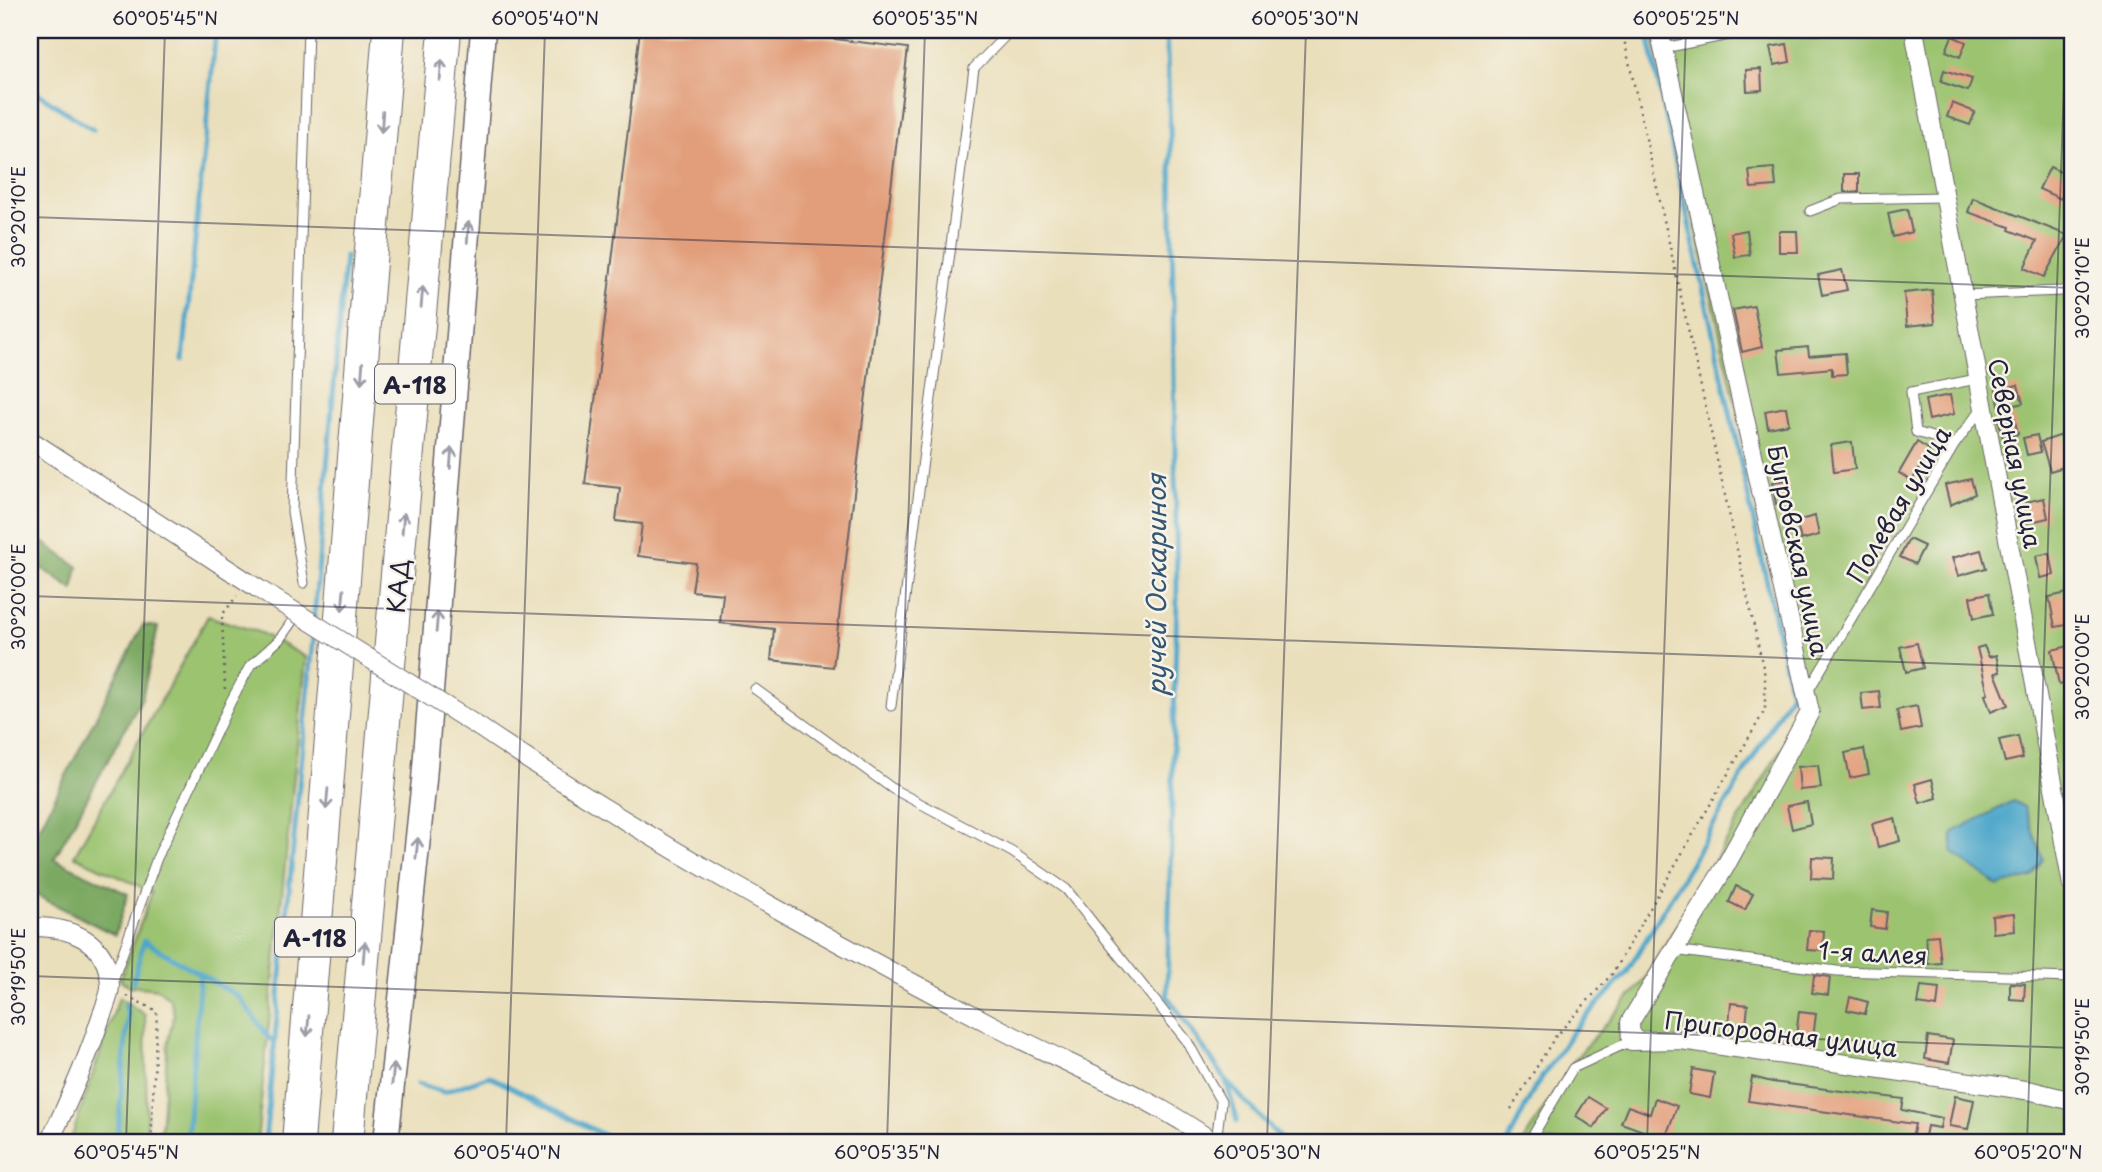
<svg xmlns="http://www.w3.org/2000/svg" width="2102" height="1172" font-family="'Playpen Sans',sans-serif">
	<rect width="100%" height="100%" fill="#f7f3e8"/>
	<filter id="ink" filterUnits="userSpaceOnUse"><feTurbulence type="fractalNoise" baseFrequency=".0143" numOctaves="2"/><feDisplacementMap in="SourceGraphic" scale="14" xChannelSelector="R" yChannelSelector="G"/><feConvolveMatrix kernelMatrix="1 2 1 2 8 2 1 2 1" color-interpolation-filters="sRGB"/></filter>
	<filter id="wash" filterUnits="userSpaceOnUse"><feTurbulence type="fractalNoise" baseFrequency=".00686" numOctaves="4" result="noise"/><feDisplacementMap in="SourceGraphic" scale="28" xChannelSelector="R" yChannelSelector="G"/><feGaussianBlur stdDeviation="1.57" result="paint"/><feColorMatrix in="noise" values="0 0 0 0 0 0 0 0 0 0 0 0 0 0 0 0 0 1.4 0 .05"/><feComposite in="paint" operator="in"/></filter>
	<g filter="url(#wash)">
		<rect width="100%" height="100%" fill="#eadfbb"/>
		<!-- green -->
		<g fill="#9bc36f" stroke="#5e7255" stroke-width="2">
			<polygon points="1652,30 2072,30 2072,1142 1523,1142 1575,1059 1643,982 1804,710"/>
			<polygon points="208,616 261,633 306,657 257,1142 160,1142 168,1041 174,1014 170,999 158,989 130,986 120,980 152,892 74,856"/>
			<polygon points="119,997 145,1015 147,1130 139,1133 139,1142 70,1142"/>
		</g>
		<!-- forest -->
		<g fill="#7ca962" stroke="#4f664e" stroke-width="2">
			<polygon points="30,533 78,567 73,590 30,560"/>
			<polygon points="143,625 158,627 142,698 54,859 128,894 115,935 36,895 30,877 30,846"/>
		</g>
		<!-- water -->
		<polygon fill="#4ca6ca" stroke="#376482" stroke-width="2" points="2013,801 2024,807 2043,859 2032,877 1998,886 1952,852 1953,832"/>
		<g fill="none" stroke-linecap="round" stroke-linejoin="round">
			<!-- stream -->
			<g stroke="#4ca6ca" stroke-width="5">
				<polyline points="1166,30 1171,153 1177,598 1167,996 1226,1080 1237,1121"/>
				<polyline points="30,88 93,130"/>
				<polyline points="183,360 216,30"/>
				<polyline points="314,619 345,256"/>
				<polyline points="133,982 144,941 239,997 270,1039 275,1041"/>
				<polyline points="1226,1081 1284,1142"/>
				<polyline points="418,1084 444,1092 489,1076 617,1142"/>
				<polyline points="117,1142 128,1015 125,1005"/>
				<polyline points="187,1142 200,975"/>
				<polyline points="265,1142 314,629"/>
				<polyline points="1508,1142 1534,1089 1573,1031 1627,972 1791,693 1647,30"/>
			</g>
		</g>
		<g id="blocks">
			<!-- building -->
			<g fill="#e29e7a">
				<polygon points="640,30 761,30 908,48 833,667 771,660 774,629 720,623 723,594 692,591 696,563 638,556 642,524 616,521 620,488 585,484"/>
				<polygon points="1952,36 1966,42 1960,57 1946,51"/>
				<polygon points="1787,44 1790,62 1774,65 1770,47"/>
				<polygon points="1761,69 1762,90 1747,91 1746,70"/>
				<polygon points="1944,70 1972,79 1968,91 1941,82"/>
				<polygon points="1952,103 1975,112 1970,125 1947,117"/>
				<polygon points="2050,167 2071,177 2061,199 2039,189"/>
				<polygon points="1774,168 1776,186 1751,188 1749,170"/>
				<rect x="1844" y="174" width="15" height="18"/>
				<polygon points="1973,198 2067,235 2044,277 2024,268 2037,241 2009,230 2010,227 1968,212"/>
				<polygon points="1907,209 1912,232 1893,237 1888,213"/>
				<polygon points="1747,230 1750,255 1735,257 1731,233"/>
				<polygon points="1779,231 1797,231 1798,252 1779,252"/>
				<polygon points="1842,270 1847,290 1822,295 1818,275"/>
				<polygon points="1932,290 1935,323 1907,326 1904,293"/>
				<polygon points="1754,306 1762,347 1742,352 1733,310"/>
				<polygon points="1808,347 1809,356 1845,353 1847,374 1832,375 1832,368 1781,373 1778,350"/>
				<polygon points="2018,385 2023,403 2000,409 1996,390"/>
				<polygon points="1950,395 1954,414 1929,420 1925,400"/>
				<polygon points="1786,407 1789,424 1768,428 1765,411"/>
				<polygon points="2014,417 2018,434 2003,438 1999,421"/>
				<polygon points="2037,435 2041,452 2027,455 2023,438"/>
				<polygon points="2062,435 2071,465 2050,471 2041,442"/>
				<polygon points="1852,442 1855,469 1834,472 1831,445"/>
				<polygon points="1917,442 1930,450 1912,481 1899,473"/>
				<polygon points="1971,479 1975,494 1950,505 1945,485"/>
				<polygon points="1787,480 1790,502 1776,504 1772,482"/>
				<polygon points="2044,498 2048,518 2026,523 2021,503"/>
				<polygon points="1815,516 1819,535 1801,540 1796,521"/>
				<polygon points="1909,539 1924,546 1915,564 1900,557"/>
				<polygon points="1981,550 1986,568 1958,576 1952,558"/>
				<polygon points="2050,553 2054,575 2040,578 2036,556"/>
				<polygon points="2072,592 2072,624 2055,627 2049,597"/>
				<polygon points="1989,593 1993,614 1974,618 1970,597"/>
				<polygon points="1917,643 1923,668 1906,672 1900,647"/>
				<polygon points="1984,646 1989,657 1996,655 2000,672 1995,673 2008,705 1991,712 1985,695 1988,694 1977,648"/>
				<polygon points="2069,646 2072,682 2059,685 2052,650"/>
				<polygon points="1879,691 1881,708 1863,710 1861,693"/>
				<polygon points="1917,706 1921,728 1901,732 1897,710"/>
				<polygon points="2018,736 2023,758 2005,762 1999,740"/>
				<polygon points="1864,749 1869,774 1850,778 1845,753"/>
				<polygon points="1818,765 1821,788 1800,790 1798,767"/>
				<polygon points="1932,779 1937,798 1920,803 1915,784"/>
				<polygon points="1807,802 1811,824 1792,829 1787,806"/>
				<polygon points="1895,818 1900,841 1878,847 1872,824"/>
				<polygon points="1812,857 1834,858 1833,879 1811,878"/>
				<polygon points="1736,886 1753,894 1745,910 1729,902"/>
				<polygon points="1872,910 1887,912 1885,929 1870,927"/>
				<polygon points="2014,914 2015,931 1993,933 1992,916"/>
				<polygon points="1809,930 1824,931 1823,951 1807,950"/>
				<polygon points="1938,935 1941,963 1928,964 1926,936"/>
				<polygon points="1814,975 1830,977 1828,995 1812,993"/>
				<polygon points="2010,983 2025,984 2024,1000 2010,999"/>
				<polygon points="1921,986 1939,988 1937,1007 1918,1004"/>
				<polygon points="1850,997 1868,1002 1865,1014 1847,1010"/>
				<polygon points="1731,1003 1748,1005 1746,1025 1729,1023"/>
				<polygon points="1799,1012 1816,1014 1813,1038 1796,1036"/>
				<polygon points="1928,1036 1953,1040 1949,1063 1925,1059"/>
				<polygon points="1693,1069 1714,1073 1710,1098 1689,1094"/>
				<polygon points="1752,1077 1772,1082 1904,1099 1902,1110 1942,1118 1940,1128 1927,1126 1924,1141 1912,1139 1915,1124 1748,1101"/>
				<polygon points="1955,1096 1974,1100 1968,1129 1949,1126"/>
				<polygon points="1588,1097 1606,1108 1594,1128 1576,1116"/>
				<polygon points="1655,1098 1677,1106 1665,1139 1621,1123 1628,1106 1650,1114"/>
			</g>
		</g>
	</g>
	<g filter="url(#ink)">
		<use href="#blocks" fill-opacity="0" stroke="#686468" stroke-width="2"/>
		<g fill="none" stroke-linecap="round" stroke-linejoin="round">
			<!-- lane casing -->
			<g stroke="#686468" stroke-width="11">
				<g id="lane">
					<polyline points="1664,48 1754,30 1819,30"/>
					<polyline points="1810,211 1841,199 1944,197"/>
					<polyline points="1963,295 2062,291 2072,287"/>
					<polyline points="1955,444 1916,432 1911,392 1977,379"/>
					<polyline points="304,583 292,512 308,30"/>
					<polyline points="755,689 893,789 1012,852 1066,889 1187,1041 1221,1102 1216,1142"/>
					<polyline points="1807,693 1955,444 1982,408"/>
					<polyline points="891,706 974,68 1011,30"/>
					<polyline points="1673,950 1837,971 2072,978"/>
					<polyline points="113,980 157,858 231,701 250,666 279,640 293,620"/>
					<polyline points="1529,1142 1573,1068 1631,1041"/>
				</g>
			</g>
			<!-- street casing -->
			<g stroke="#686468" stroke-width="20">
				<g id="street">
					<polyline points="1659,30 1810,712 1725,867 1630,1022 1631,1041 1681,1040 2032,1091 2072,1101"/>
					<polyline points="1914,30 2072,885"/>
					<polyline points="30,440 257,588"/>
					<path d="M479,727c165,112 342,208 519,301 72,38 149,66 215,114"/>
					<path d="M30,927c39,-1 79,13 80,59 0,10 -6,22 -9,31 -14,44 -32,84 -52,125"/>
				</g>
			</g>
			<!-- secondary casing -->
			<g stroke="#686468" stroke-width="27">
				<polyline id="secondary" points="386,1142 424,780 483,30"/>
			</g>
			<!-- highway casing -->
			<g stroke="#686468" stroke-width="34">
				<g id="highway">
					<polyline points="298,1142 389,30"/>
					<polyline points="347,1142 445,30"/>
				</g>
			</g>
			<!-- path -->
			<g stroke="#686468" stroke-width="2.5" stroke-dasharray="2 5" stroke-linecap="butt">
				<polyline points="225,689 222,615 237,596"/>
				<polyline points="127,996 157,1011 151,1142"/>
				<polyline points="1511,1109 1555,1037 1612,974 1765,710 1765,676 1622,30"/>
			</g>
			<!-- lane -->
			<use href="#lane" stroke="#fff" stroke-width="9"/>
			<!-- street -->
			<use href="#street" stroke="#fff" stroke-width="18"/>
			<!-- secondary -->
			<use href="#secondary" stroke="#fff" stroke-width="24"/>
			<!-- highway -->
			<use href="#highway" stroke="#fff" stroke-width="32"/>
			<!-- street-bridge casing -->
			<g stroke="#686468" stroke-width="20" stroke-linecap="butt">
				<polyline id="street-bridge" points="257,588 479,727"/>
			</g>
			<!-- street-bridge -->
			<use href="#street-bridge" stroke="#fff" stroke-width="18"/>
		</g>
		<!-- one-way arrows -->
		<defs><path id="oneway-shaft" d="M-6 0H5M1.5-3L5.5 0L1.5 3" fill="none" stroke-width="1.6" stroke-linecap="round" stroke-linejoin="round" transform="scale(1.75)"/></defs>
		<g stroke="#9c9ca7">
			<use href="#oneway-shaft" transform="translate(441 70) rotate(-85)"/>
			<use href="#oneway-shaft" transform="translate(382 122) rotate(94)"/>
			<use href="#oneway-shaft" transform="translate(468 232) rotate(-86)"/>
			<use href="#oneway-shaft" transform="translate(422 297) rotate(-85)"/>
			<use href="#oneway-shaft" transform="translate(362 373) rotate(94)"/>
			<use href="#oneway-shaft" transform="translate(451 458) rotate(-86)"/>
			<use href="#oneway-shaft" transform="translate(403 523) rotate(-85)"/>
			<use href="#oneway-shaft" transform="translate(343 600) rotate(95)"/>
			<use href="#oneway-shaft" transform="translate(437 622) rotate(-85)"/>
			<use href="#oneway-shaft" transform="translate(327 799) rotate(95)"/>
			<use href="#oneway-shaft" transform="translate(417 848) rotate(-84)"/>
			<use href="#oneway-shaft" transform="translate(364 952) rotate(-85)"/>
			<use href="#oneway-shaft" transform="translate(308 1026) rotate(95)"/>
			<use href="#oneway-shaft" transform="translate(393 1074) rotate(-84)"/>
		</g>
	</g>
	<!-- ticks -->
	<path fill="none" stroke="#22223b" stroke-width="2" stroke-opacity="0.45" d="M30,217l2042,71M30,596l2042,72M30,976l2042,72M126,1142l39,-1112M506,1142l39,-1112M887,1142l38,-1112M1267,1142l39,-1112M1647,1142l39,-1112M2027,1142l39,-1112"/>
	<g text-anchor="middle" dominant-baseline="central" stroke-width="5" stroke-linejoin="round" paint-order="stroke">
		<!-- shield labels -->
		<g fill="#f7f3e8" stroke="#62616f" stroke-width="2">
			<rect x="375" y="364.5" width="80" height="39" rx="5"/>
			<rect x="275" y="917.5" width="80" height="39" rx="5"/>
		</g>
		<g font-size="23" font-weight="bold" fill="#22223b">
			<text x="415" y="384">А-118</text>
			<text x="315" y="937">А-118</text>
		</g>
		<!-- street labels -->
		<g font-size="24" fill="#22223b" stroke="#f7f3e8">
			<text transform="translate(2016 453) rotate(79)">Северная улица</text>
			<text transform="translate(1898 504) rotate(-59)">Полевая улица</text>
			<text transform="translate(1799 550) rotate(78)">Бугровская улица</text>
			<text transform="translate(397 586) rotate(-85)">КАД</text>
			<text transform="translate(1873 952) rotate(3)">1-я аллея</text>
			<text transform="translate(1781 1033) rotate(7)">Пригородная улица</text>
		</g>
		<!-- water labels -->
		<g font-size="26" font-style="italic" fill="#335774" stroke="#f7f3e8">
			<text transform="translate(1155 585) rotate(-90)">ручей Оскариноя</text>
		</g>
	</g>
	<!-- margin -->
	<rect width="2102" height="1172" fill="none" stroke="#f7f3e8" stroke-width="77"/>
	<rect x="38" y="38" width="2026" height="1096" fill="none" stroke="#22223b" stroke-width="2.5"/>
	<g font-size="18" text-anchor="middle" fill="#22223b">
		<text x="165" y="25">60°05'45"N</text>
		<text x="545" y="25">60°05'40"N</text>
		<text x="925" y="25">60°05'35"N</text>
		<text x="1305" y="25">60°05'30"N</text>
		<text x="1686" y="25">60°05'25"N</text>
		<text transform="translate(19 217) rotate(-90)" y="6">30°20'10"E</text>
		<text transform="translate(2083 288) rotate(-90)" y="6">30°20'10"E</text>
		<text transform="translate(19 597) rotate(-90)" y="6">30°20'00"E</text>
		<text transform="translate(2083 667) rotate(-90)" y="6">30°20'00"E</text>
		<text transform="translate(19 977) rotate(-90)" y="6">30°19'50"E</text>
		<text transform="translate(2083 1047) rotate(-90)" y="6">30°19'50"E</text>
		<text x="126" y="1159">60°05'45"N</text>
		<text x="507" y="1159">60°05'40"N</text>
		<text x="887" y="1159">60°05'35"N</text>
		<text x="1267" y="1159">60°05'30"N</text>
		<text x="1647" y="1159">60°05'25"N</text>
		<text x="2028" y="1159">60°05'20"N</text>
	</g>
</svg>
